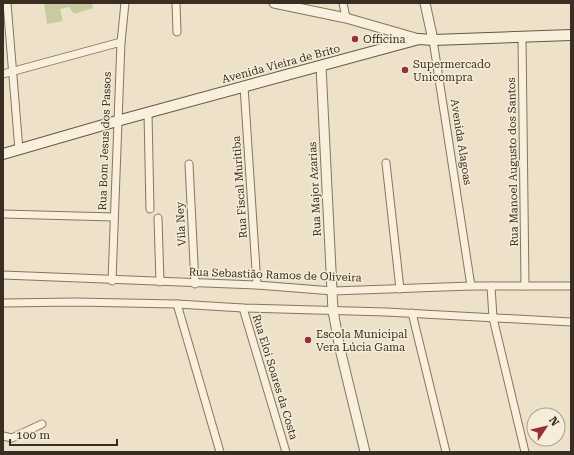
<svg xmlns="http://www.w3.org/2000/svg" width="574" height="455" font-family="'Roboto Serif',serif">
	<rect width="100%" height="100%" fill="#ede2c9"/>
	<!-- green -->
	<polygon fill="#c7cb9d" points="44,3 92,3 93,8 74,14 69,7 60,9 63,21 47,24"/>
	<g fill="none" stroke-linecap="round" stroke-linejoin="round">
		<!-- minor casing -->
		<g stroke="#89745e" stroke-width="9">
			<g id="minor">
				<polyline points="7,3 19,150"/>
				<polyline points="176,3 177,32"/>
				<polyline points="343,3 346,18"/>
				<polyline points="522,38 525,286"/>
				<polyline points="433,40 471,286"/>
				<polyline points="3,74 121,42"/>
				<polyline points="244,86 257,285"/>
				<polyline points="148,113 150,209"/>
				<polyline points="386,163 400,289"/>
				<polyline points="189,164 195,284"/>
				<polyline points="3,214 114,217"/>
				<polyline points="158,218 160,282"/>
				<polyline points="3,275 257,285 333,291 471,286 571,286"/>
				<polyline points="112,281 121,42 125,3"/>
				<polyline points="491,286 493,318 525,452"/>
				<polyline points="3,303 76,302 177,304 243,308 386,312 571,322"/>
				<polyline points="177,304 220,452"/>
				<polyline points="243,308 286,452"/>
				<polyline points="412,313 446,452"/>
				<polyline points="3,436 12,438 42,424"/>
			</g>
		</g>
		<!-- tertiary casing -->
		<g stroke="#89745e" stroke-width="11">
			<g id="tertiary">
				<polyline points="274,3 346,18 419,39"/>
				<polyline points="425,3 433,40"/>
				<polyline points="321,66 333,311 340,349 365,452"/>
			</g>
		</g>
		<!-- secondary casing -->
		<g stroke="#6b5541" stroke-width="12">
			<polyline id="secondary" points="3,154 117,121 419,39 433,40 571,35"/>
		</g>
		<!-- minor -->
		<use href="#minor" stroke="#f8efdc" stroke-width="7"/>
		<!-- tertiary -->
		<use href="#tertiary" stroke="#f8efdc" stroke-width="9"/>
		<!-- secondary -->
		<use href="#secondary" stroke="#f8efdc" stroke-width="10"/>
	</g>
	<!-- markers -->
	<g fill="#963034" stroke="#f5ecd9" stroke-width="1.5">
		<circle cx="355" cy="39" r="4"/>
		<circle cx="405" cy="70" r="4"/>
		<circle cx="308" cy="340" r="4"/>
	</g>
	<g text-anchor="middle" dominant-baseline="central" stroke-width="3" stroke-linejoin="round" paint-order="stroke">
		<!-- poi labels -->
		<g font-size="11" fill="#3a2d21" stroke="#f5ecd9" text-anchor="start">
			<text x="363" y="39">Officina</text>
			<text x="413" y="64">Supermercado<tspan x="413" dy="13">Unicompra</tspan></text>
			<text x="316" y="334">Escola Municipal<tspan x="316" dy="13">Vera Lúcia Gama</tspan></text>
		</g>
		<!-- street labels -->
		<g font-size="11" fill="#3a2d21" stroke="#f5ecd9">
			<text transform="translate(281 64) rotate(-15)">Avenida Vieira de Brito</text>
			<text transform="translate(105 141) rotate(-88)">Rua Bom Jesus dos Passos</text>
			<text transform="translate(461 142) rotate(81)">Avenida Alagoas</text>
			<text transform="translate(513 162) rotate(-91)">Rua Manoel Augusto dos Santos</text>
			<text transform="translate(240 187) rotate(-94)">Rua Fiscal Muritiba</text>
			<text transform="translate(315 189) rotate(-93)">Rua Major Azarias</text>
			<text transform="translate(181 224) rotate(-93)">Vila Ney</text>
			<text transform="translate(275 275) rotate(2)">Rua Sebastião Ramos de Oliveira</text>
			<text transform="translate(275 377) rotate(73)">Rua Eloi Soares da Costa</text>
		</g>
	</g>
	<!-- border -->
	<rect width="574" height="455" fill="none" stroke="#3a2d21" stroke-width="8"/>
	<!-- north arrow -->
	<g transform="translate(546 427) rotate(55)"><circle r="19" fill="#f5ecd9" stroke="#aaa08f"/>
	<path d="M0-3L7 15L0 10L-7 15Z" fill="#963034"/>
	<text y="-6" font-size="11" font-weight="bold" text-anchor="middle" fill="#3a2d21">N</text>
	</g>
	<!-- scale -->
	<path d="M10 439v6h107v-6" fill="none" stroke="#3a2d21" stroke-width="2"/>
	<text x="16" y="439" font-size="12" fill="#3a2d21" stroke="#f5ecd9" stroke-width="3" paint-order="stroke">100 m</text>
</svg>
